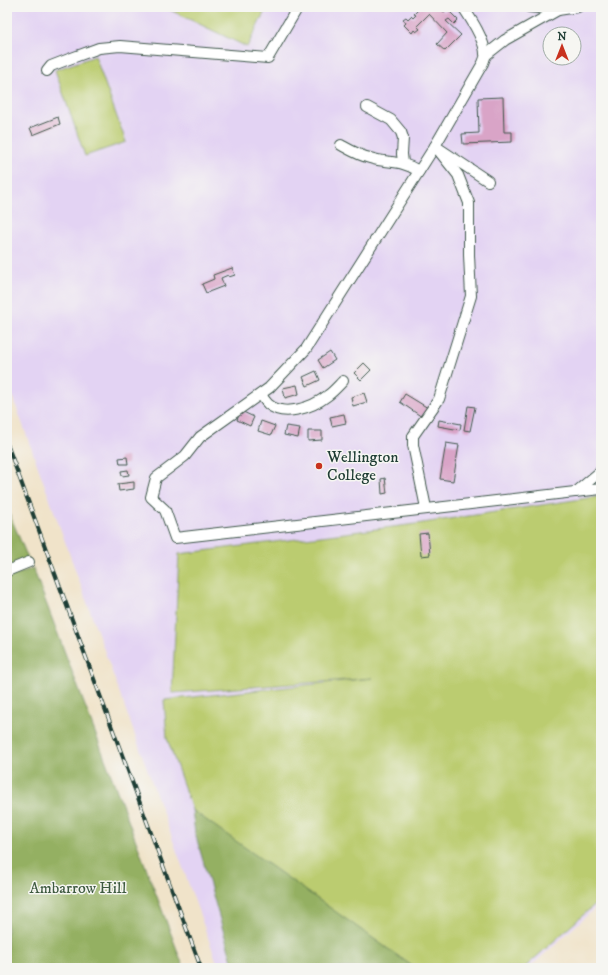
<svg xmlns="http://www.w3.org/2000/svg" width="608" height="975" font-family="'IM FELL DW Pica',serif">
	<rect width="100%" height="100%" fill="#f6f6f2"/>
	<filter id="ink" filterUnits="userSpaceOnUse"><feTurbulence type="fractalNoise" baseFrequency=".025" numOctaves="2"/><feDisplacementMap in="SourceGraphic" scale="8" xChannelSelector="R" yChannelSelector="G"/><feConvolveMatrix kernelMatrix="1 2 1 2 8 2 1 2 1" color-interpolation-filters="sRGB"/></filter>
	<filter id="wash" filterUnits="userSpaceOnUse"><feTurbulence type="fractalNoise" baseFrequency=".012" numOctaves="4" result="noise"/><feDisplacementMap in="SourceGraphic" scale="16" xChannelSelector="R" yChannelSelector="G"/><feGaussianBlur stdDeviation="0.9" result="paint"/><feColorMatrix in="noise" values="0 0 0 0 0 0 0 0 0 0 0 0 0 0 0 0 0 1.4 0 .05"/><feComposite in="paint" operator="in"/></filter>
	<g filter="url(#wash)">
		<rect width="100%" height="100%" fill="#f0e3c9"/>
		<!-- built -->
		<path fill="#e3d3f3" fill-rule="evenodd" d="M7,7h594v896l-72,65h-310l-212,-587zM550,34h24v24h-24z"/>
		<!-- green -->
		<g fill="#bbcc6f" stroke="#6d8452">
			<polygon points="164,7 267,7 247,47"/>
			<polygon points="95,56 126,142 85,156 55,70"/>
			<polygon points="601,496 601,899 524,968 415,968 192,810 167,738 164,700 373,678 172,693 179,554 416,524"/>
		</g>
		<!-- forest -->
		<g fill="#94b062" stroke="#5a764b">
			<polygon points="7,508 29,561 7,570"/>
			<polygon points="33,568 182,963 184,968 7,968 7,578"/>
			<polygon points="192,810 415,968 234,968 195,833"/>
		</g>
		<g id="blocks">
			<!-- building -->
			<g fill="#d9a4c7">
				<polygon points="419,7 439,7 444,12 447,9 458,20 454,24 449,19 446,21 461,35 445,51 437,44 447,33 429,14 417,26 420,29 416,32 414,30 412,33 404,25 406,23 403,19 406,17 408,19 411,16 413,18 416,15 414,14 420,8"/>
				<polygon points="503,97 504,132 512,132 512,142 463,144 462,134 479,133 478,98"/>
				<polygon points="58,117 60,124 33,135 30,128"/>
				<polygon points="232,268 235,275 229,277 228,275 221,278 224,286 206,293 202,284 214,279 213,275"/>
				<polygon points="330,352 335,360 323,368 318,360"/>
				<polygon points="364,363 371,370 361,380 354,373"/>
				<polygon points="316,371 320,380 307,386 303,377"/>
				<polygon points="297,385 299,394 285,398 283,388"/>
				<polygon points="364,393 367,402 353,406 351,397"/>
				<polygon points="405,394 428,408 422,417 400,402"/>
				<polygon points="468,406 475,407 470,431 464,430"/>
				<polygon points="241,411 254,417 250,426 237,420"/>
				<polygon points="344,414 346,423 332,426 330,417"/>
				<polygon points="439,420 461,424 460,430 438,426"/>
				<polygon points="261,421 275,426 271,435 258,431"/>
				<polygon points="286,426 300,428 298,438 284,435"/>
				<polygon points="308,431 322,431 322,440 308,441"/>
				<polygon points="446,443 459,445 453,481 440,479"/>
				<polygon points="127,457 128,464 120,464 119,458"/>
				<polygon points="128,470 129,475 122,476 121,471"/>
				<polygon points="385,478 387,493 382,494 381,479"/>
				<polygon points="134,482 134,489 119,491 118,484"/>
				<polygon points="428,533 430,555 421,556 419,534"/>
			</g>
		</g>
	</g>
	<g filter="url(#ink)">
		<use href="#blocks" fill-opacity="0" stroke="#3e564a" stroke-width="1"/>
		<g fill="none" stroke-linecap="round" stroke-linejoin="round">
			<!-- minor casing -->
			<g stroke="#3e564a" stroke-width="12">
				<g id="minor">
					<path d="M463,7c8,12 22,33 22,47 1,3 -1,6 -2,9l-48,83 -129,203 -37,39 -69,49 -15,19 -29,22 -5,19 14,13 10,28 426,-49"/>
					<polyline points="529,7 558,10 578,7"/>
					<polyline points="486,55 505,40 558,10"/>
					<polyline points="47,71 51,66 69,59 99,48 120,46 268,58 298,7"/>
					<polyline points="367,107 391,120 401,132 403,138 402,154 403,163"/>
					<path d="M341,145c9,5 19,11 29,13 19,6 29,1 49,13"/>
					<path d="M261,394c2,4 4,7 7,10 16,14 45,3 59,-8 6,-4 11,-10 16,-15"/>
					<polyline points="576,492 601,471"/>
					<polyline points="426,508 413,445 413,436 439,399 471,296 469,255 469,203 458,175 435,146 488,181"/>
					<polyline points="7,571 29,562"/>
				</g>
			</g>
			<!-- minor -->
			<use href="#minor" stroke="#fff" stroke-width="10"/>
			<!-- rail casing -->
			<g stroke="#1f3d34" stroke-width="4">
				<polyline id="rail" points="7,444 201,968"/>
			</g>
			<!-- rail -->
			<use href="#rail" stroke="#f6f6f2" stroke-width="2.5" stroke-dasharray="8" stroke-linecap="butt"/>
		</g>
	</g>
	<!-- markers -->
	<circle fill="#c8321e" stroke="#f6f6f2" stroke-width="1.5" cx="319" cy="466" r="4"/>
	<g text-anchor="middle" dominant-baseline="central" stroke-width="3" stroke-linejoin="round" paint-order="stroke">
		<!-- poi labels -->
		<g font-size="16" fill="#1f3d34" stroke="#f6f6f2" text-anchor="start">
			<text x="327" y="457">Wellington<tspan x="327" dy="18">College</tspan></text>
		</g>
		<!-- park labels -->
		<g font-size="16" fill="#3e5a40" stroke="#f6f6f2">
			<text x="78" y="888">Ambarrow Hill</text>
		</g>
	</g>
	<!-- margin -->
	<rect width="608" height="975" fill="none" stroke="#f6f6f2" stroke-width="24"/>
	<!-- north arrow -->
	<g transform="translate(562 46)"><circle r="19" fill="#f6f6f2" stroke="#a0aca6"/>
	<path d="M0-3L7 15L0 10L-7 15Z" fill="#c8321e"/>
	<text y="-6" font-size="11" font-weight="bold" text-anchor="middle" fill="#1f3d34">N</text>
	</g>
</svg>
